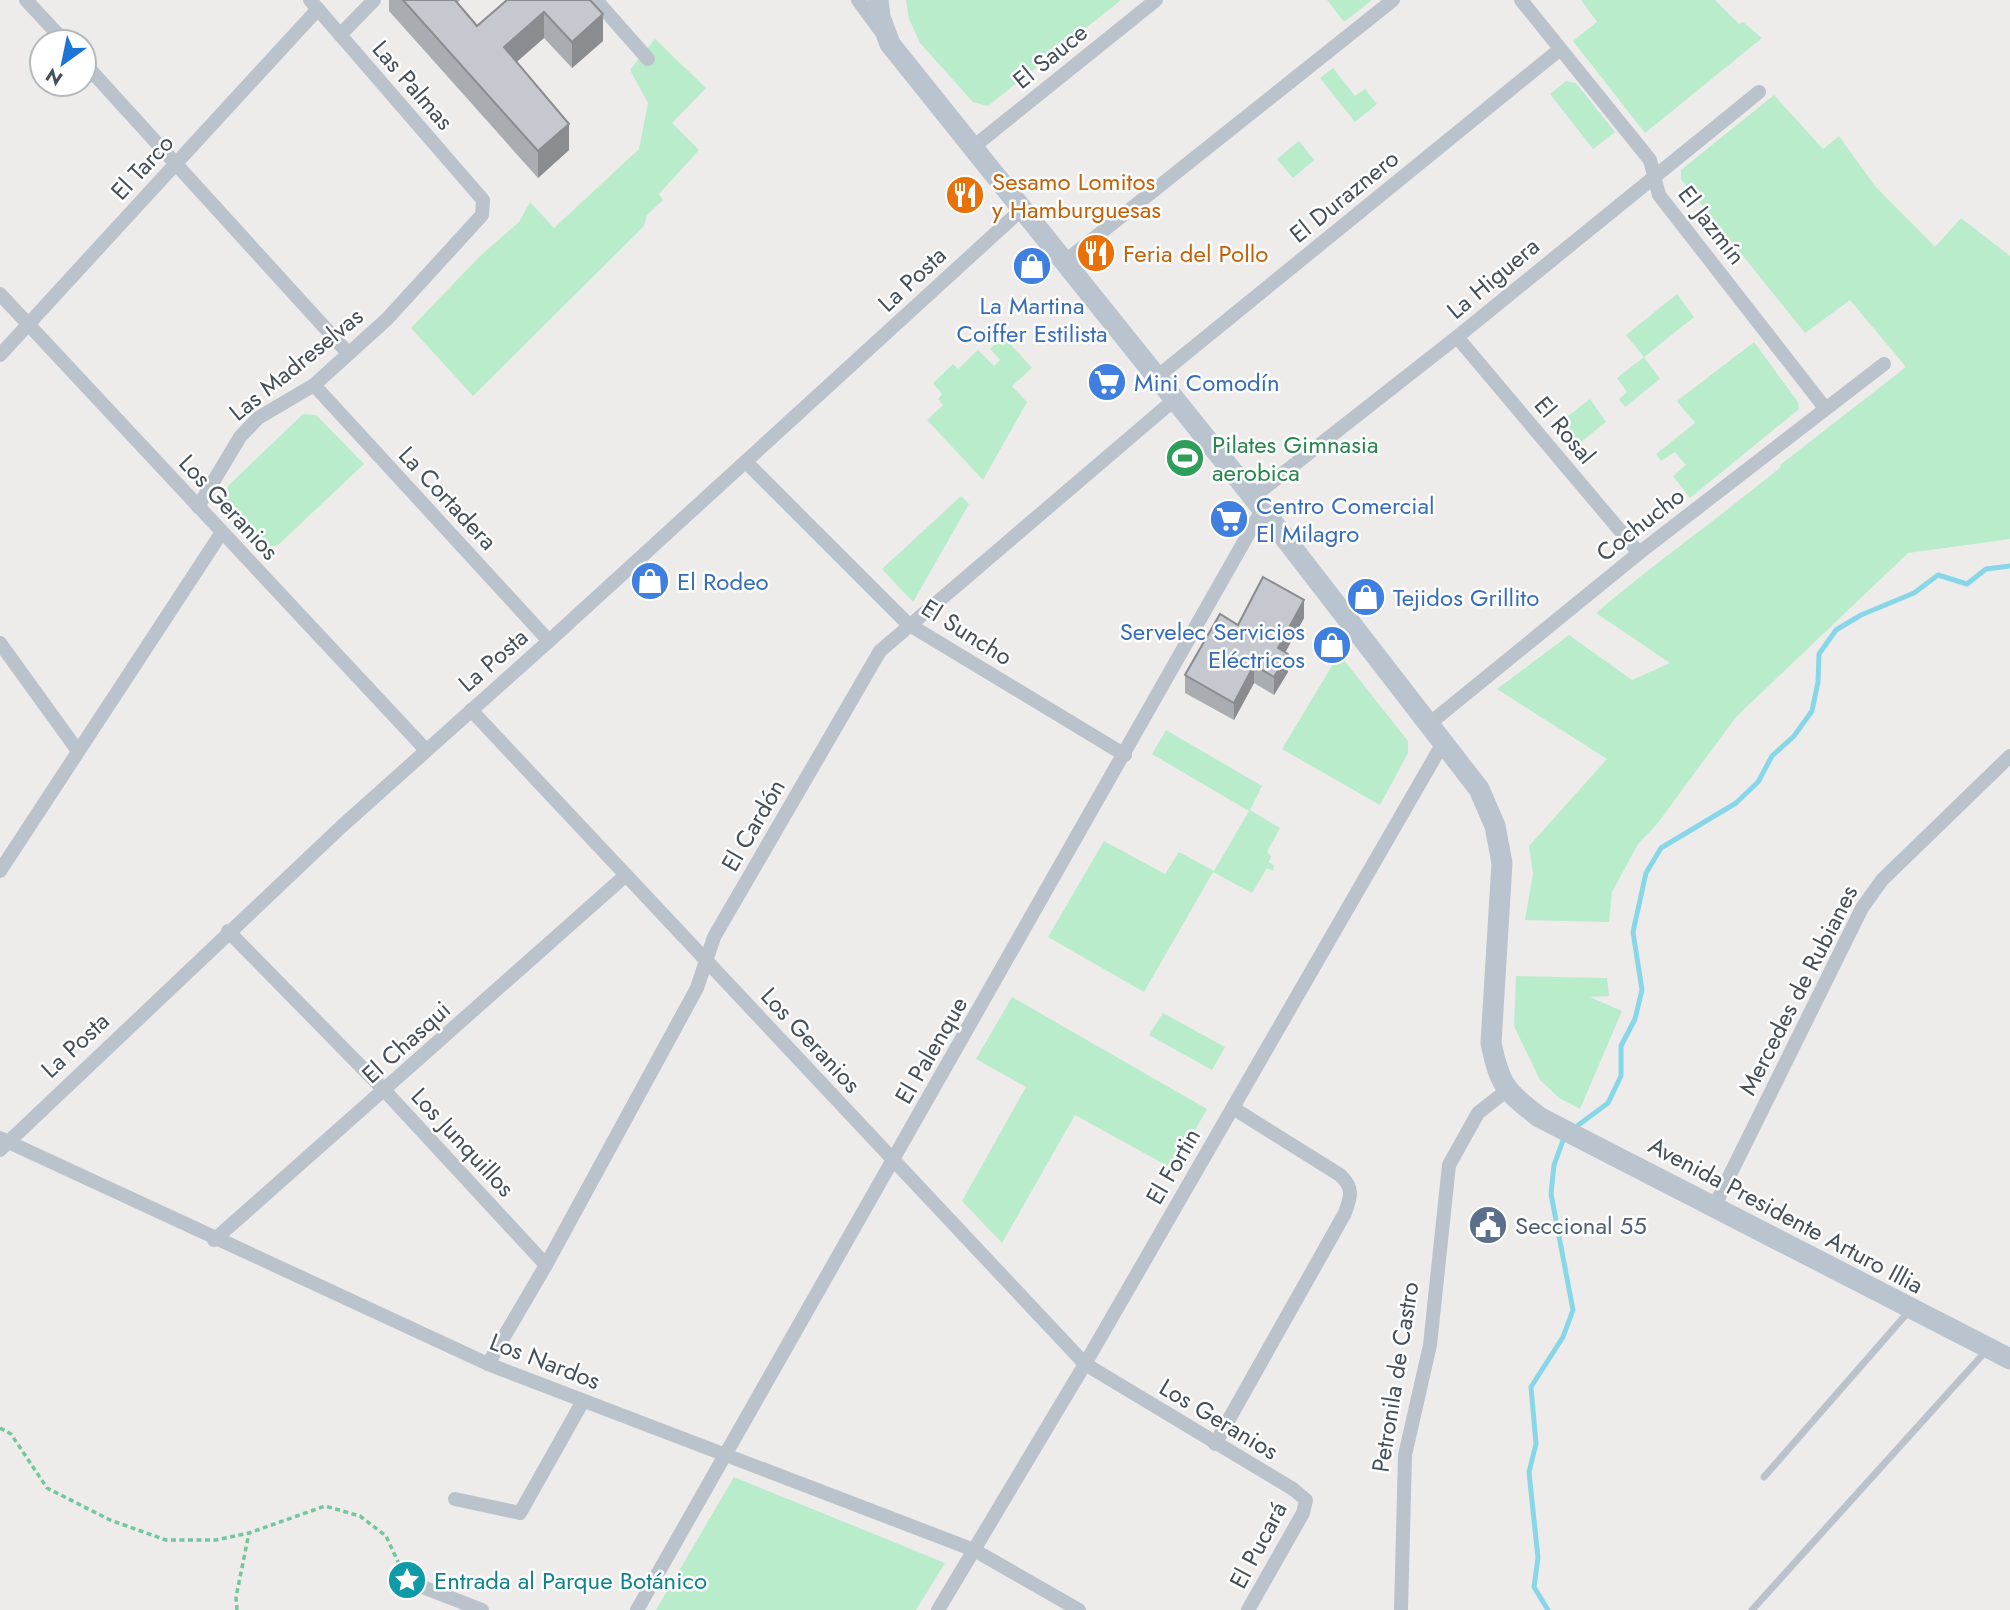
<svg xmlns="http://www.w3.org/2000/svg" width="2010" height="1610" font-family="Jost,sans-serif">
	<rect width="100%" height="100%" fill="#eeebeb"/>
	<!-- green -->
	<g fill="#b9eccb">
		<polygon points="906,0 1121,0 988,106 973,102 920,43 909,19"/>
		<polygon points="1327,0 1372,0 1344,22"/>
		<polygon points="1581,0 1715,0 1739,24 1743,22 1762,38 1645,133 1573,41 1597,22"/>
		<polygon points="655,39 706,88 672,123 699,150 659,194 663,200 647,215 644,226 473,396 411,328 480,256 519,222 530,202 554,228 639,149 648,103 630,70"/>
		<polygon points="1333,68 1355,96 1365,89 1377,104 1355,122 1320,78"/>
		<polygon points="1566,81 1576,83 1615,132 1593,149 1550,94"/>
		<path d="M1774,95l49,54 16,-13 36,50 60,61 26,-29 49,38v283l-102,14 -172,164 -79,107 -19,20 -26,48 -3,30 -84,-2 8,-46 -4,-28 78,-87 -110,-70 72,-54 63,45 38,-17 -74,-50c60,-51 124,-96 185,-146l-1,-2 126,-98 -56,-67 -45,33 -124,-154v-9z"/>
		<polygon points="1299,141 1314,160 1293,178 1277,159"/>
		<polygon points="1677,294 1694,317 1644,357 1660,379 1625,407 1619,399 1627,392 1617,378 1644,357 1626,335"/>
		<polygon points="1003,336 1032,368 1012,386 1027,402 983,480 927,420 943,405 938,399 942,394 933,383 953,364 958,369 978,350 994,366 1000,360 990,349"/>
		<polygon points="1754,342 1798,402 1799,409 1690,498 1673,476 1686,465 1675,452 1661,461 1656,454 1695,423 1677,401"/>
		<polygon points="1590,399 1606,422 1577,445 1559,423"/>
		<polygon points="303,414 316,415 364,464 278,545 267,548 225,503 228,486"/>
		<polygon points="961,496 969,504 913,602 882,569"/>
		<polygon points="1339,654 1408,741 1408,753 1380,805 1282,749"/>
		<polygon points="1166,730 1262,786 1250,810 1280,828 1267,852 1271,856 1269,862 1274,866 1273,871 1267,868 1252,893 1213,872 1144,992 1048,937 1104,841 1165,874 1179,852 1214,871 1249,811 1152,754"/>
		<polygon points="1516,976 1607,978 1609,996 1590,997 1622,1011 1580,1109 1559,1098 1540,1080 1514,1026"/>
		<polygon points="1012,997 1207,1109 1173,1169 1075,1115 1002,1243 962,1201 1026,1087 976,1059"/>
		<polygon points="1163,1013 1225,1047 1212,1070 1149,1035"/>
		<polygon points="734,1477 945,1563 916,1610 656,1610"/>
	</g>
	<g fill="none" stroke-linecap="round" stroke-linejoin="round">
		<!-- stream -->
		<g stroke="#88d7e8" stroke-width="5">
			<polyline points="1573,1129 1608,1103 1621,1076 1621,1046 1635,1019 1642,990 1633,932 1646,873 1661,848 1736,803 1758,782 1772,756 1794,736 1812,711 1818,682 1819,654 1836,630 1861,615 1914,593 1938,575 1967,584 1986,569 2010,566"/>
			<polyline points="1548,1610 1534,1587 1538,1558 1529,1472 1536,1444 1531,1387 1563,1337 1573,1310 1551,1194 1554,1165 1565,1135"/>
		</g>
		<!-- path -->
		<g stroke="#73c89b" stroke-width="3.5" stroke-dasharray="5 3.5" stroke-linecap="butt">
			<polyline points="0,1428 11,1434 47,1488 110,1520 166,1540 216,1540 249,1533 325,1506 360,1516 386,1536 406,1579"/>
			<polyline points="237,1610 236,1597 249,1533"/>
		</g>
		<!-- lane -->
		<g stroke="#bac3cb" stroke-width="7">
			<polyline points="1764,1477 1910,1310"/>
			<polyline points="1752,1610 1986,1351"/>
		</g>
		<!-- street -->
		<g stroke="#bac3cb" stroke-width="14">
			<polyline points="26,0 65,42"/>
			<polyline points="596,0 648,59"/>
			<polyline points="858,0 880,30"/>
			<polyline points="1521,0 1650,160 1659,195 1825,408"/>
			<polyline points="340,35 374,0"/>
			<polyline points="84,63 347,352"/>
			<polyline points="972,148 1156,0"/>
			<polyline points="1064,262 1393,0"/>
			<polyline points="0,294 426,750"/>
			<polyline points="1457,337 1639,553"/>
			<polyline points="0,355 318,9"/>
			<polyline points="1157,377 1559,50"/>
			<polyline points="314,385 549,641"/>
			<polyline points="746,462 908,624 1125,755"/>
			<polyline points="1253,497 1457,337 1759,92"/>
			<polyline points="198,507 240,437 258,418 314,385 387,319 482,215 483,200 310,0"/>
			<polyline points="0,643 78,751"/>
			<polyline points="471,710 1085,1364 1293,1489 1306,1500 1303,1513 1248,1610"/>
			<polyline points="1429,724 1639,553 1884,364"/>
			<polyline points="0,871 222,532"/>
			<polyline points="228,931 385,1091 546,1265"/>
			<polyline points="0,1138 488,1364 974,1550 1079,1610"/>
			<polyline points="0,1150 341,827 549,641 1021,210"/>
			<polyline points="1714,1207 1862,908 1882,880 2010,756"/>
			<polyline points="214,1240 626,875"/>
			<polyline points="488,1364 546,1265 697,988 714,937 880,651 1174,400"/>
			<path d="M1215,1444l130,-231c6,-17 9,-25 -5,-38l-107,-67"/>
			<polyline points="455,1499 520,1513 583,1401"/>
			<polyline points="420,1586 482,1610"/>
			<polyline points="637,1610 1262,510"/>
			<polyline points="938,1610 1085,1364 1443,743"/>
			<polyline points="1401,1610 1405,1455 1430,1345 1449,1165 1478,1113 1506,1091"/>
		</g>
		<!-- secondary -->
		<path stroke="#b9c4cf" stroke-width="21" d="M878,0l2,17 10,27 363,453 226,292 16,37 7,37 -11,180c9,43 14,47 48,74l471,242"/>
	</g>
	<!-- wall -->
	<g fill="#a9acb1">
		<polygon points="389,0 460,0 457,3 477,26 590,0 603,41 572,68 544,38 516,62 569,150 538,178 389,11"/>
		<polygon points="1304,618 1285,652 1288,672 1274,695 1254,683 1234,720 1185,693 1185,675 1238,625"/>
	</g>
	<!-- shaded-wall -->
	<g fill="#8a8c90">
		<polygon points="544,12 544,38 504,73 504,47"/>
		<polygon points="603,14 603,41 572,68 572,42"/>
		<polygon points="569,124 569,150 538,178 538,151"/>
		<polygon points="1304,600 1304,618 1278,666 1278,648"/>
		<polygon points="1288,654 1288,672 1274,695 1274,677"/>
		<polygon points="1254,665 1254,683 1234,720 1234,703"/>
	</g>
	<!-- building -->
	<g fill="#c5c8ce" stroke="#8a8c90" stroke-width="2">
		<polygon points="403,0 455,0 477,26 507,0 590,0 603,14 572,42 544,12 504,47 569,124 538,151"/>
		<polygon points="1263,577 1304,600 1278,648 1288,654 1274,677 1254,665 1234,703 1185,675 1220,614 1238,625"/>
	</g>
	<!-- icons -->
	<defs>
		<g id="restaurant-disc" transform="scale(2.0125)"><circle r="9.5" fill="#e8710a" stroke="#fff"/><path d="M-5-6h1v4h1v-4h1v4h1v-4h1v5L-1.5 .5V6h-2V.5L-5-1ZM5-6V6H3V1.5H1.5Q1.5-4 5-6Z" fill="#fff"/></g>
		<g id="shop-disc" transform="scale(2.0125)"><circle r="9.5" fill="#3f7fe0" stroke="#fff"/><path d="M-5-2.5h2.3a2.7 3.5 0 0 1 5.4 0H5L5.5 6h-11ZM-1.5-2.5h3a1.5 2.3 0 0 0-3 0Z" fill="#fff"/></g>
		<g id="supermarket-disc" transform="scale(2.0125)"><circle r="9.5" fill="#3f7fe0" stroke="#fff"/><path d="M-6-5.5h2.5l.6 2H6L4.5 2H-2.5L-4.4-4H-6ZM-1.5 3.2a1.3 1.3 0 1 0 .1 0ZM3 3.2a1.3 1.3 0 1 0 .1 0Z" fill="#fff"/></g>
		<g id="stadium-disc" transform="scale(2.0125)"><circle r="9.5" fill="#2e9e5b" stroke="#fff"/><path d="M0-5a6.5 5 0 1 0 0 10a6.5 5 0 1 0 0-10ZM-3.5-1.8h7v3.6h-7Z" fill="#fff"/></g>
		<g id="civic-disc" transform="scale(2.0125)"><circle r="9.5" fill="#5c6f8a" stroke="#fff"/><path d="M-.6-6.5H3V-4.5H.6V-3L4-1V1h2V6H-6V1h2V-1L-.6-3ZM-1.2 2.5V6h2.4V2.5Z" fill="#fff"/></g>
		<g id="sight-disc" transform="scale(2.0125)"><circle r="9.5" fill="#0f9aa8" stroke="#fff"/><path d="M0-6L1.8-2.2L6-1.7L2.9 1.2L3.7 5.4L0 3.3L-3.7 5.4L-2.9 1.2L-6-1.7L-1.8-2.2Z" fill="#fff"/></g>
	</defs>
	<g fill-rule="evenodd">
		<use href="#restaurant-disc" x="965" y="195"/>
		<use href="#restaurant-disc" x="1096" y="253"/>
		<use href="#shop-disc" x="1032" y="266"/>
		<use href="#supermarket-disc" x="1107" y="382"/>
		<use href="#stadium-disc" x="1185" y="458"/>
		<use href="#supermarket-disc" x="1229" y="519"/>
		<use href="#shop-disc" x="650" y="581"/>
		<use href="#shop-disc" x="1366" y="597"/>
		<use href="#shop-disc" x="1332" y="645"/>
		<use href="#civic-disc" x="1488" y="1225"/>
		<use href="#sight-disc" x="407" y="1580"/>
	</g>
	<g text-anchor="middle" dominant-baseline="central" stroke-width="5" stroke-linejoin="round" paint-order="stroke">
		<!-- street labels -->
		<g font-size="24" fill="#444f58" stroke="#fff">
			<text transform="translate(1050 56) rotate(-39)">El Sauce</text>
			<text transform="translate(413 85) rotate(49)">Las Palmas</text>
			<text transform="translate(142 167) rotate(-47)">El Tarco</text>
			<text transform="translate(1344 196) rotate(-39)">El Duraznero</text>
			<text transform="translate(1712 225) rotate(52)">El Jazmín</text>
			<text transform="translate(1493 278) rotate(-40)">La Higuera</text>
			<text transform="translate(912 279) rotate(-43)">La Posta</text>
			<text transform="translate(296 364) rotate(-39)">Las Madreselvas</text>
			<text transform="translate(1565 430) rotate(50)">El Rosal</text>
			<text transform="translate(448 498) rotate(47)">La Cortadera</text>
			<text transform="translate(229 507) rotate(47)">Los Geranios</text>
			<text transform="translate(1640 524) rotate(-38)">Cochucho</text>
			<text transform="translate(967 632) rotate(32)">El Suncho</text>
			<text transform="translate(493 660) rotate(-41)">La Posta</text>
			<text transform="translate(753 825) rotate(-60)">El Cardón</text>
			<text transform="translate(1798 990) rotate(-63)">Mercedes de Rubianes</text>
			<text transform="translate(811 1040) rotate(47)">Los Geranios</text>
			<text transform="translate(406 1042) rotate(-42)">El Chasqui</text>
			<text transform="translate(75 1045) rotate(-43)">La Posta</text>
			<text transform="translate(931 1050) rotate(-60)">El Palenque</text>
			<text transform="translate(463 1142) rotate(47)">Los Junquillos</text>
			<text transform="translate(1173 1166) rotate(-60)">El Fortin</text>
			<text transform="translate(1786 1215) rotate(28)">Avenida Presidente Arturo Illia</text>
			<text transform="translate(545 1361) rotate(21)">Los Nardos</text>
			<text transform="translate(1395 1377) rotate(-81)">Petronila de Castro</text>
			<text transform="translate(1219 1419) rotate(31)">Los Geranios</text>
			<text transform="translate(1258 1545) rotate(-62)">El Pucará</text>
		</g>
		<!-- food labels -->
		<g font-size="24" fill="#c56008" stroke="#fff" text-anchor="start">
			<text x="992" y="181">Sesamo Lomitos<tspan x="992" dy="28">y Hamburguesas</tspan></text>
			<text x="1123" y="253">Feria del Pollo</text>
		</g>
		<!-- shop labels -->
		<g font-size="24" fill="#366cbe" stroke="#fff" text-anchor="start">
			<text x="1032" y="305" text-anchor="middle">La Martina<tspan x="1032" dy="28">Coiffer Estilista</tspan></text>
			<text x="1134" y="382">Mini Comodín</text>
			<text x="1256" y="505">Centro Comercial<tspan x="1256" dy="28">El Milagro</tspan></text>
			<text x="677" y="581">El Rodeo</text>
			<text x="1393" y="597">Tejidos Grillito</text>
			<text x="1305" y="631" text-anchor="end">Servelec Servicios<tspan x="1305" dy="28">Eléctricos</tspan></text>
		</g>
		<!-- leisure labels -->
		<g font-size="24" fill="#27864d" stroke="#fff" text-anchor="start">
			<text x="1212" y="444">Pilates Gimnasia<tspan x="1212" dy="28">aerobica</tspan></text>
		</g>
		<!-- service labels -->
		<g font-size="24" fill="#4e5e75" stroke="#fff" text-anchor="start">
			<text x="1515" y="1225">Seccional 55</text>
		</g>
		<!-- culture labels -->
		<g font-size="24" fill="#0d838f" stroke="#fff" text-anchor="start">
			<text x="434" y="1580">Entrada al Parque Botánico</text>
		</g>
	</g>
	<!-- north arrow -->
	<g transform="translate(63 63) rotate(213)"><circle r="33" fill="#ffffff" stroke="#b4b9bc" stroke-width="2"/>
	<path d="M0-5L12 26L0 18L-12 26Z" fill="#1e74d5"/>
	<text y="-10" font-size="19" font-weight="bold" text-anchor="middle" fill="#444f58">N</text>
	</g>
</svg>
